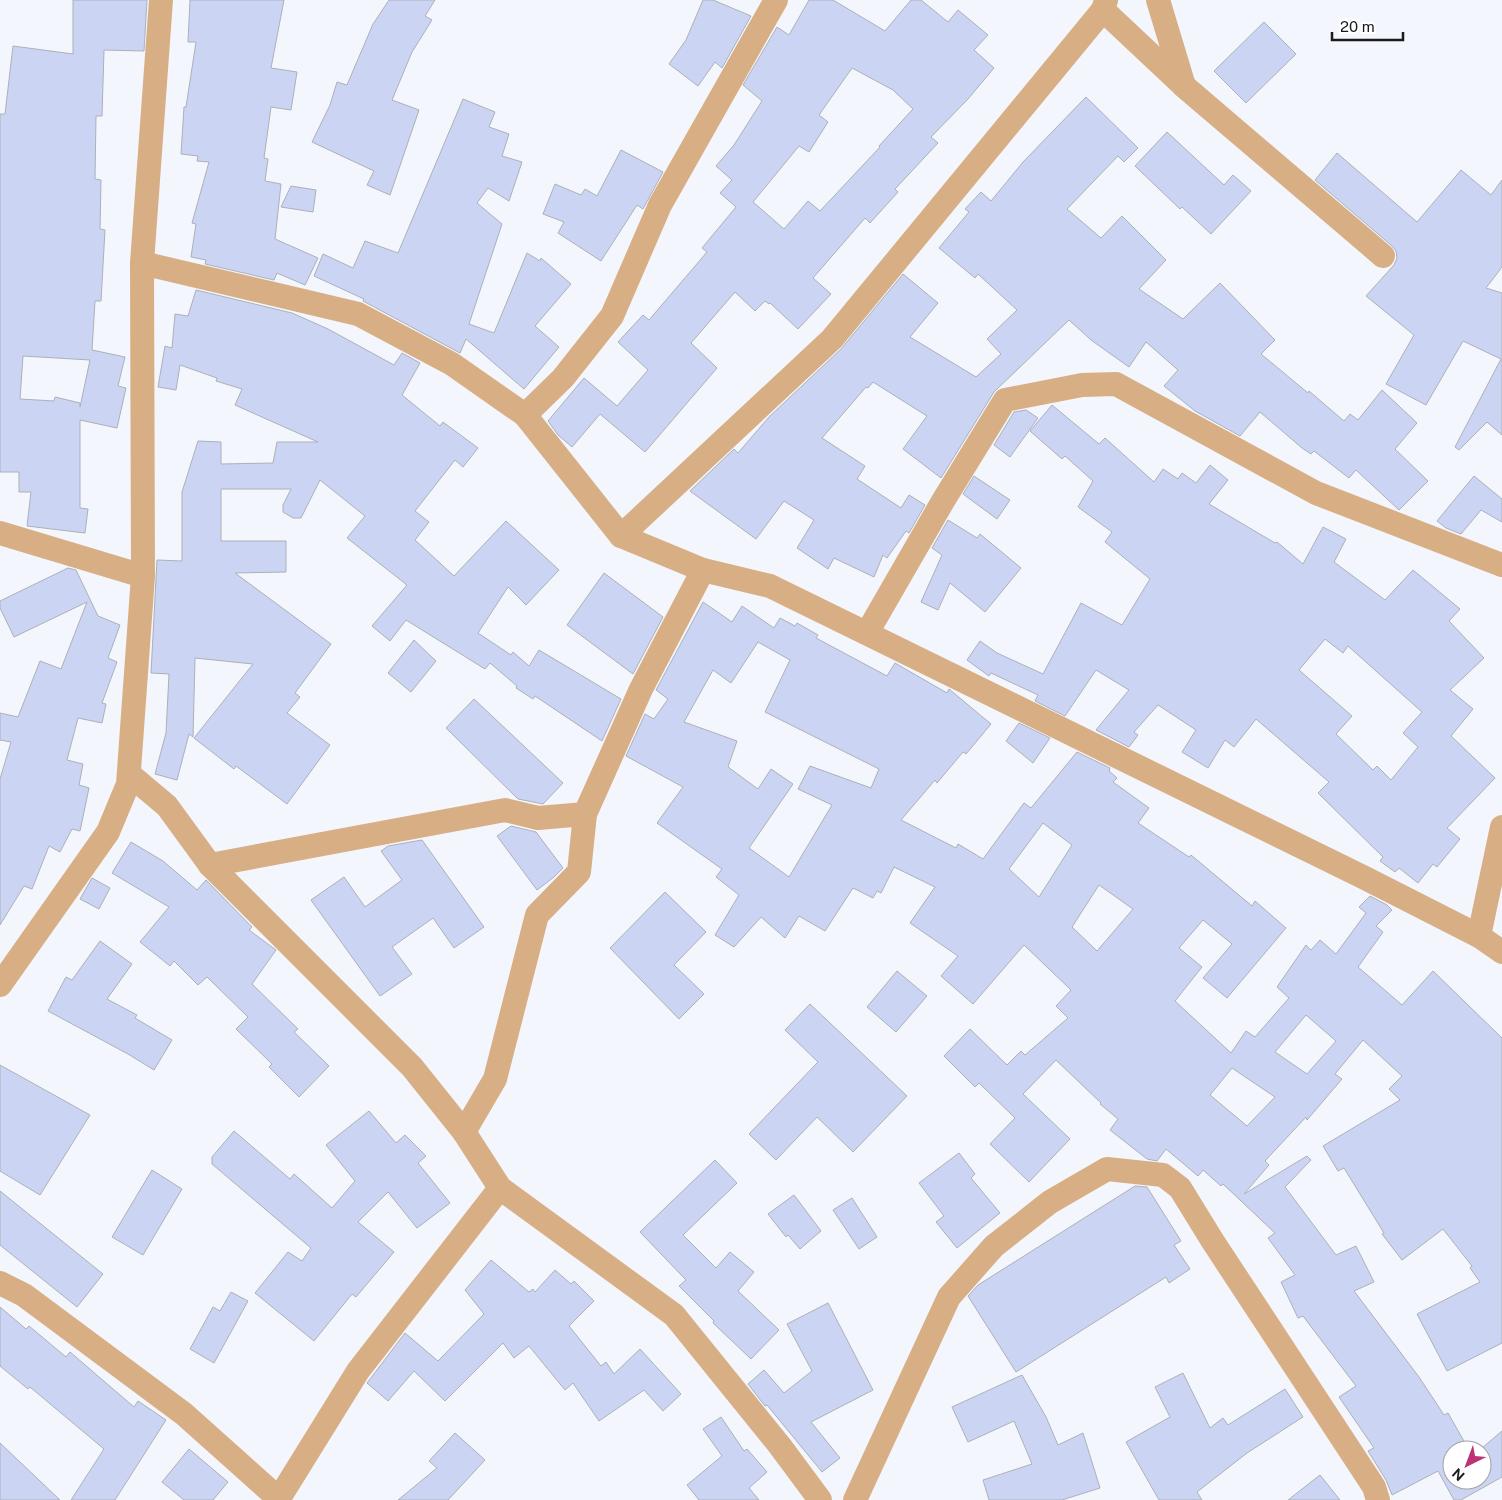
<svg xmlns="http://www.w3.org/2000/svg" width="1502" height="1500" font-family="'Public Sans',sans-serif">
	<rect width="100%" height="100%" fill="#f4f6fe"/>
	<!-- building -->
	<g fill="#cbd5f3" stroke="#acb0b8" fill-rule="evenodd">
		<path d="M73,0h74l-3,51 -40,-1 -2,66h-6l-1,63 6,1 -1,49 5,1 -4,71h-6l-3,49 33,7 -7,29 8,2 -9,40 -37,-8v88l8,1 -3,24 -58,-7 4,-34h-12v-20h-19v-358h5l8,-68 60,8zM23,356l67,4 -10,47v-4l-25,-6 -1,4 -34,-2z"/>
		<polygon points="190,0 284,0 271,68 297,72 291,110 271,107 264,158 268,159 265,181 281,184 275,239 318,258 305,285 277,273 274,280 205,264 206,260 191,257 196,224 192,223 209,162 197,161 198,156 181,154 184,107 186,107 196,42 188,42"/>
		<polygon points="389,0 435,0 425,16 432,20 412,52 392,100 419,110 390,195 367,185 374,171 312,142 330,105 337,82 347,85 373,24"/>
		<polygon points="703,0 713,0 751,16 722,68 715,62 698,86 669,64 686,40"/>
		<path d="M809,0h24l52,31 26,-31h10l27,22 10,-12 30,25 -14,15 20,18 -26,31 -37,38 7,6 -43,46 3,3 -28,31 -5,-5 -52,60 18,16 -33,35 -28,-26 -1,1 -4,-3 -10,10 -20,-19 -44,51 26,25 -72,84 -45,-38 -28,33 -14,-12 -10,-14 36,-43 33,28 31,-36 -30,-28 25,-27 6,5 58,-68 -5,-4 34,-41 -16,-14 12,-13 -16,-14 18,-21 28,-44 -19,-16 34,-58 12,8zM852,68l41,22 20,19 -34,37 1,1 -60,64 -12,-10 -24,28 -31,-27 46,-56 10,6 19,-30 -9,-7z"/>
		<polygon points="1264,22 1296,54 1246,103 1214,71"/>
		<polygon points="1086,97 1138,148 1124,162 1118,156 1067,209 1101,238 1122,216 1166,260 1139,289 1183,319 1220,283 1275,340 1261,354 1308,393 1309,391 1344,421 1350,414 1358,420 1382,390 1417,423 1395,449 1428,481 1399,510 1356,470 1349,478 1314,451 1311,454 1302,448 1260,412 1240,436 1195,411 1164,386 1178,370 1146,342 1129,367 1091,340 1069,320 994,392 941,478 903,449 927,416 873,382 868,388 866,387 822,438 865,466 857,479 901,508 909,495 925,505 909,533 906,531 887,558 883,555 874,577 834,558 828,569 797,548 814,520 784,501 756,539 690,491 734,449 738,453 769,417 841,349 903,274 938,303 910,337 976,377 1001,354 987,339 1017,310 978,274 975,278 939,248 969,212 965,209 981,192 991,201 1023,162"/>
		<polygon points="463,99 495,112 489,127 509,134 502,156 522,162 509,201 488,188 477,203 502,224 469,324 494,333 527,253 540,261 541,258 571,284 535,326 559,347 524,389 466,339 460,353 363,301 364,299 314,276 323,254 353,268 365,241 398,253"/>
		<polygon points="1167,132 1224,185 1233,175 1251,191 1211,234 1182,207 1180,209 1135,166"/>
		<polygon points="621,150 663,172 643,209 637,205 601,261 558,233 564,222 543,214 555,184 581,195 585,189 597,196"/>
		<polygon points="1337,153 1417,222 1461,170 1491,195 1502,180 1502,267 1486,288 1502,293 1502,435 1487,422 1459,450 1455,447 1501,359 1463,341 1426,405 1386,384 1414,335 1366,296 1394,265 1397,258 1396,251 1392,246 1315,180"/>
		<polygon points="291,186 316,190 313,212 281,207"/>
		<polygon points="196,290 292,313 328,329 394,365 402,353 420,363 402,395 440,426 443,422 478,448 463,467 455,460 415,511 429,522 415,540 454,576 506,521 559,570 526,605 508,587 478,633 511,655 513,652 529,666 539,650 621,699 602,741 535,696 533,699 516,688 517,686 490,663 485,669 406,620 390,641 372,626 407,585 347,538 365,516 320,480 301,518 293,518 283,512 283,505 291,489 221,489 221,541 286,541 286,572 235,573 331,644 295,693 300,697 287,713 330,745 287,804 236,766 234,769 194,738 253,664 195,658 193,737 189,734 177,780 155,774 166,733 169,674 151,673 157,560 182,561 182,492 198,441 221,442 221,464 273,463 277,442 318,442 235,405 242,389 216,381 217,378 180,365 176,390 158,387 165,346 172,348 175,314 188,316"/>
		<path d="M1052,405l47,39 6,-6 49,44 9,-13 15,10 4,-6 14,10 14,-18 18,15 -19,24 66,39 2,-1 26,22 20,-37 23,12 -12,23 51,38 28,-30 47,39 -11,12 35,37 -34,32 23,19 -22,27 44,42 -48,50 13,11 -23,28 -4,-3 -15,19 -19,-15 -4,4 -15,-11 3,-4 -65,-64 11,-11 -73,-63 -22,28 -9,-7 -17,28 -26,-16 14,-22 -38,-25 -24,27 4,3 -9,12 -33,-17 33,-40 -33,-20 -31,46 -30,-15 3,-6 -47,-22 -2,3 -22,-16 13,-19 17,12 46,21 38,-71 41,22 28,-46 -45,-37 7,-10 -34,-25 15,-26 -28,-25 -3,3 -32,-28zM1325,639l18,14 5,-7 74,66 -19,21 15,14 -27,33 -14,-14 -4,4 -37,-36 16,-18 -53,-46z"/>
		<polygon points="1026,410 1038,418 1010,457 994,445 1014,412"/>
		<polygon points="974,476 1010,500 997,519 963,494"/>
		<polygon points="1474,476 1502,499 1502,522 1481,510 1461,534 1446,528 1437,521"/>
		<polygon points="948,520 977,538 980,534 1021,568 985,612 950,583 938,610 921,602 942,555 932,548"/>
		<polygon points="68,568 76,570 98,616 120,625 108,658 117,662 102,703 106,704 102,723 78,718 67,760 83,764 79,785 89,788 80,831 72,829 60,852 49,846 32,889 24,886 0,925 0,779 11,742 0,740 0,713 18,717 40,661 61,669 87,602 14,637 0,608 0,601"/>
		<polygon points="604,573 663,617 633,674 567,625"/>
		<path d="M703,602l29,20 10,-16 32,22 6,-10 15,8 2,-3 21,12 -2,3 71,38 8,-13 52,30 2,-4 42,35 -25,30 -3,-2 -26,31 -2,-3 -34,40 55,28 2,-4 25,15 41,-56 7,5 46,-56 33,16 -1,3 8,7 -4,4 36,26 -11,15 51,34 2,-2 61,51 3,-5 31,27 -59,70 -24,-20 29,-34 -29,-24 -24,28 23,19 -27,34 56,52 15,-22 9,6 34,-39 -12,-11 29,-42 5,5 9,-10 16,14 30,-41 -7,-6 11,-11 17,9 5,5 -16,16 7,6 -25,35 44,38 31,-34 69,67v305l-55,28 -30,-57 63,-32 -10,-14 2,-2 -29,-37 -41,31 -20,-26 2,-1 -40,-65 -6,3 -15,-25 77,-46 -11,-11 13,-13 -39,-36 -28,34 7,5 -35,41 -1,-3 -41,44 4,4 -25,29 63,-38 4,4 -26,27 51,68 20,-9 18,36 -20,9 65,86 25,38 4,-2 21,37h-17v30h30v-32l20,-17v46l-41,23h-7l-16,-29 -46,24 -6,-15 -18,-29 6,-3 -35,-51 17,-11 -53,-70 -5,2 -17,-36 14,-7 -27,-37 7,-5 -52,-49 -2,2 -18,-16 -5,6 -32,-27 -9,12 -10,-2 -37,-29 8,-11 -18,-15 1,-1 -45,-43 -33,34 47,45 -41,43 -39,-38 25,-26 -36,-35 -4,4 -31,-31 26,-27 37,36 14,-14 4,4 43,-37 -12,-12 15,-16 -47,-45 -51,59 -32,-28 17,-20 -48,-33 25,-36 -41,-20 -13,26 -4,-2 -4,7 -20,-10 -28,43 -26,-15 -14,22 -24,-21 -27,30 -19,-12 24,-40 -23,-18 6,-8 -65,-46 26,-36 -57,-31 19,-42 9,5 14,-20 -12,-9zM758,642l32,18 -25,52 114,57 -8,19 -61,-22 -12,23 34,16 -43,72 -40,-29 44,-64 -22,-15 -13,20 -30,-22 9,-26 -53,-19 29,-52 18,13zM1043,823l29,22 -33,52 -30,-28zM1099,885l34,24 -36,42 -25,-24zM1306,1015l30,26 -29,33 -32,-22zM1232,1068l43,29 -28,29 -37,-31z"/>
		<polygon points="414,640 436,661 411,692 388,673"/>
		<polygon points="474,699 563,783 543,804 518,799 446,728"/>
		<polygon points="1019,723 1050,738 1033,763 1006,741"/>
		<polygon points="511,826 536,832 563,868 554,877 537,890 497,836"/>
		<polygon points="422,840 484,927 454,948 433,918 392,947 412,974 380,996 311,900 344,877 365,907 402,880 381,851 388,846"/>
		<polygon points="131,842 163,861 197,890 206,880 252,927 249,930 276,950 252,984 298,1029 294,1032 329,1066 299,1097 269,1067 272,1064 236,1029 248,1017 207,977 198,985 174,961 170,966 140,942 169,907 112,873"/>
		<polygon points="92,878 110,888 99,909 80,899"/>
		<polygon points="665,892 706,932 674,965 704,994 679,1019 610,948"/>
		<polygon points="100,941 132,964 107,999 137,1015 135,1018 172,1040 154,1070 128,1054 48,1011 66,977 72,980"/>
		<polygon points="897,971 927,996 896,1032 867,1007"/>
		<polygon points="810,1004 907,1096 853,1152 817,1117 776,1160 749,1134 818,1062 785,1030"/>
		<polygon points="0,1065 90,1115 40,1195 0,1171"/>
		<polygon points="369,1111 396,1143 405,1135 426,1156 418,1163 450,1203 417,1228 388,1192 358,1222 394,1252 356,1297 352,1294 314,1341 255,1293 288,1252 302,1261 311,1248 212,1164 212,1157 234,1131 290,1179 294,1174 332,1208 355,1181 326,1145"/>
		<polygon points="959,1153 975,1174 971,1178 1000,1213 957,1248 936,1222 944,1216 919,1183"/>
		<polygon points="715,1160 737,1183 683,1235 716,1268 730,1252 754,1272 738,1291 779,1330 751,1359 713,1323 714,1321 679,1286 686,1280 640,1232"/>
		<polygon points="152,1170 182,1189 143,1255 112,1237"/>
		<polygon points="1135,1186 1147,1187 1181,1241 1174,1245 1190,1269 1169,1283 1166,1277 1016,1372 968,1296 978,1285"/>
		<polygon points="0,1191 103,1274 77,1307 0,1245"/>
		<polygon points="794,1195 821,1231 800,1249 788,1235 786,1237 768,1214"/>
		<polygon points="852,1198 877,1237 859,1249 833,1210"/>
		<polygon points="491,1260 529,1292 533,1289 535,1292 555,1270 571,1284 574,1281 594,1301 569,1326 601,1366 606,1362 614,1374 640,1349 681,1394 663,1411 644,1390 599,1421 573,1383 565,1390 529,1346 514,1358 503,1343 445,1401 414,1371 388,1401 367,1383 405,1333 438,1361 484,1314 465,1290"/>
		<polygon points="231,1292 248,1301 214,1363 190,1349 213,1307 220,1311"/>
		<polygon points="828,1303 873,1390 811,1422 840,1458 822,1472 767,1405 765,1406 748,1384 764,1370 784,1393 812,1371 787,1324"/>
		<polygon points="0,1307 26,1329 29,1326 66,1357 70,1352 134,1407 138,1401 166,1420 115,1500 71,1500 104,1449 30,1387 28,1389 0,1366"/>
		<polygon points="1183,1373 1210,1428 1223,1418 1228,1425 1285,1389 1303,1417 1247,1453 1197,1492 1202,1500 1159,1500 1126,1442 1170,1417 1155,1387"/>
		<polygon points="1022,1375 1046,1417 1058,1445 1083,1433 1100,1488 1062,1500 989,1500 983,1480 1032,1464 1014,1421 968,1442 952,1407"/>
		<polygon points="721,1417 744,1451 747,1449 767,1472 749,1488 759,1500 699,1500 687,1485 722,1456 703,1429"/>
		<polygon points="455,1433 485,1460 448,1500 398,1500 437,1468 429,1461"/>
		<polygon points="0,1443 60,1500 0,1500"/>
		<polygon points="189,1449 228,1482 213,1500 184,1500 162,1482"/>
		<polygon points="1320,1475 1340,1500 1288,1500"/>
	</g>
	<g fill="none" stroke-linecap="round" stroke-linejoin="round">
		<!-- minor -->
		<g stroke="#d8af84" stroke-width="24">
			<polyline points="1158,0 1184,86"/>
			<polyline points="1103,10 1185,87 1383,256"/>
			<polyline points="142,263 358,314 452,364 525,415 621,536 703,570 770,586 1363,877 1479,936 1502,952"/>
			<polyline points="525,415 563,378 612,316 660,205 776,0"/>
			<polyline points="0,533 143,576"/>
			<polyline points="621,536 832,339 1103,10 1106,0"/>
			<polyline points="867,633 943,501 1005,400 1082,385 1116,384 1316,493 1502,565"/>
			<polyline points="129,774 167,806 210,865 412,1067 464,1132 500,1188 674,1315 780,1446 820,1500"/>
			<polyline points="210,865 505,810 538,818 585,814"/>
			<polyline points="1479,936 1502,827"/>
			<polyline points="0,985 108,832 128,784 143,576 142,263 161,0"/>
			<polyline points="464,1132 495,1079 537,915 579,872 585,814 641,689 703,570"/>
			<polyline points="0,1283 24,1295 184,1414 279,1499"/>
			<polyline points="278,1500 358,1371 500,1188"/>
			<polyline points="855,1500 949,1297 994,1246 1050,1202 1107,1169 1163,1175 1180,1188 1212,1240 1374,1487 1378,1500"/>
		</g>
	</g>
	<!-- north arrow -->
	<g transform="translate(1467 1465) rotate(222)"><circle r="24" fill="#ffffff" stroke="#a3a4a5"/>
	<path d="M0-4L9 19L0 12L-9 19Z" fill="#bc3474"/>
	<text y="-8" font-size="14" font-weight="bold" text-anchor="middle" fill="#1a1b1f">N</text>
	</g>
	<!-- scale -->
	<path d="M1332 32v8h71v-8" fill="none" stroke="#1a1b1f" stroke-width="2.5"/>
	<text x="1340" y="32" font-size="15" fill="#1a1b1f" stroke="#ffffff" stroke-width="4" paint-order="stroke">20 m</text>
</svg>
